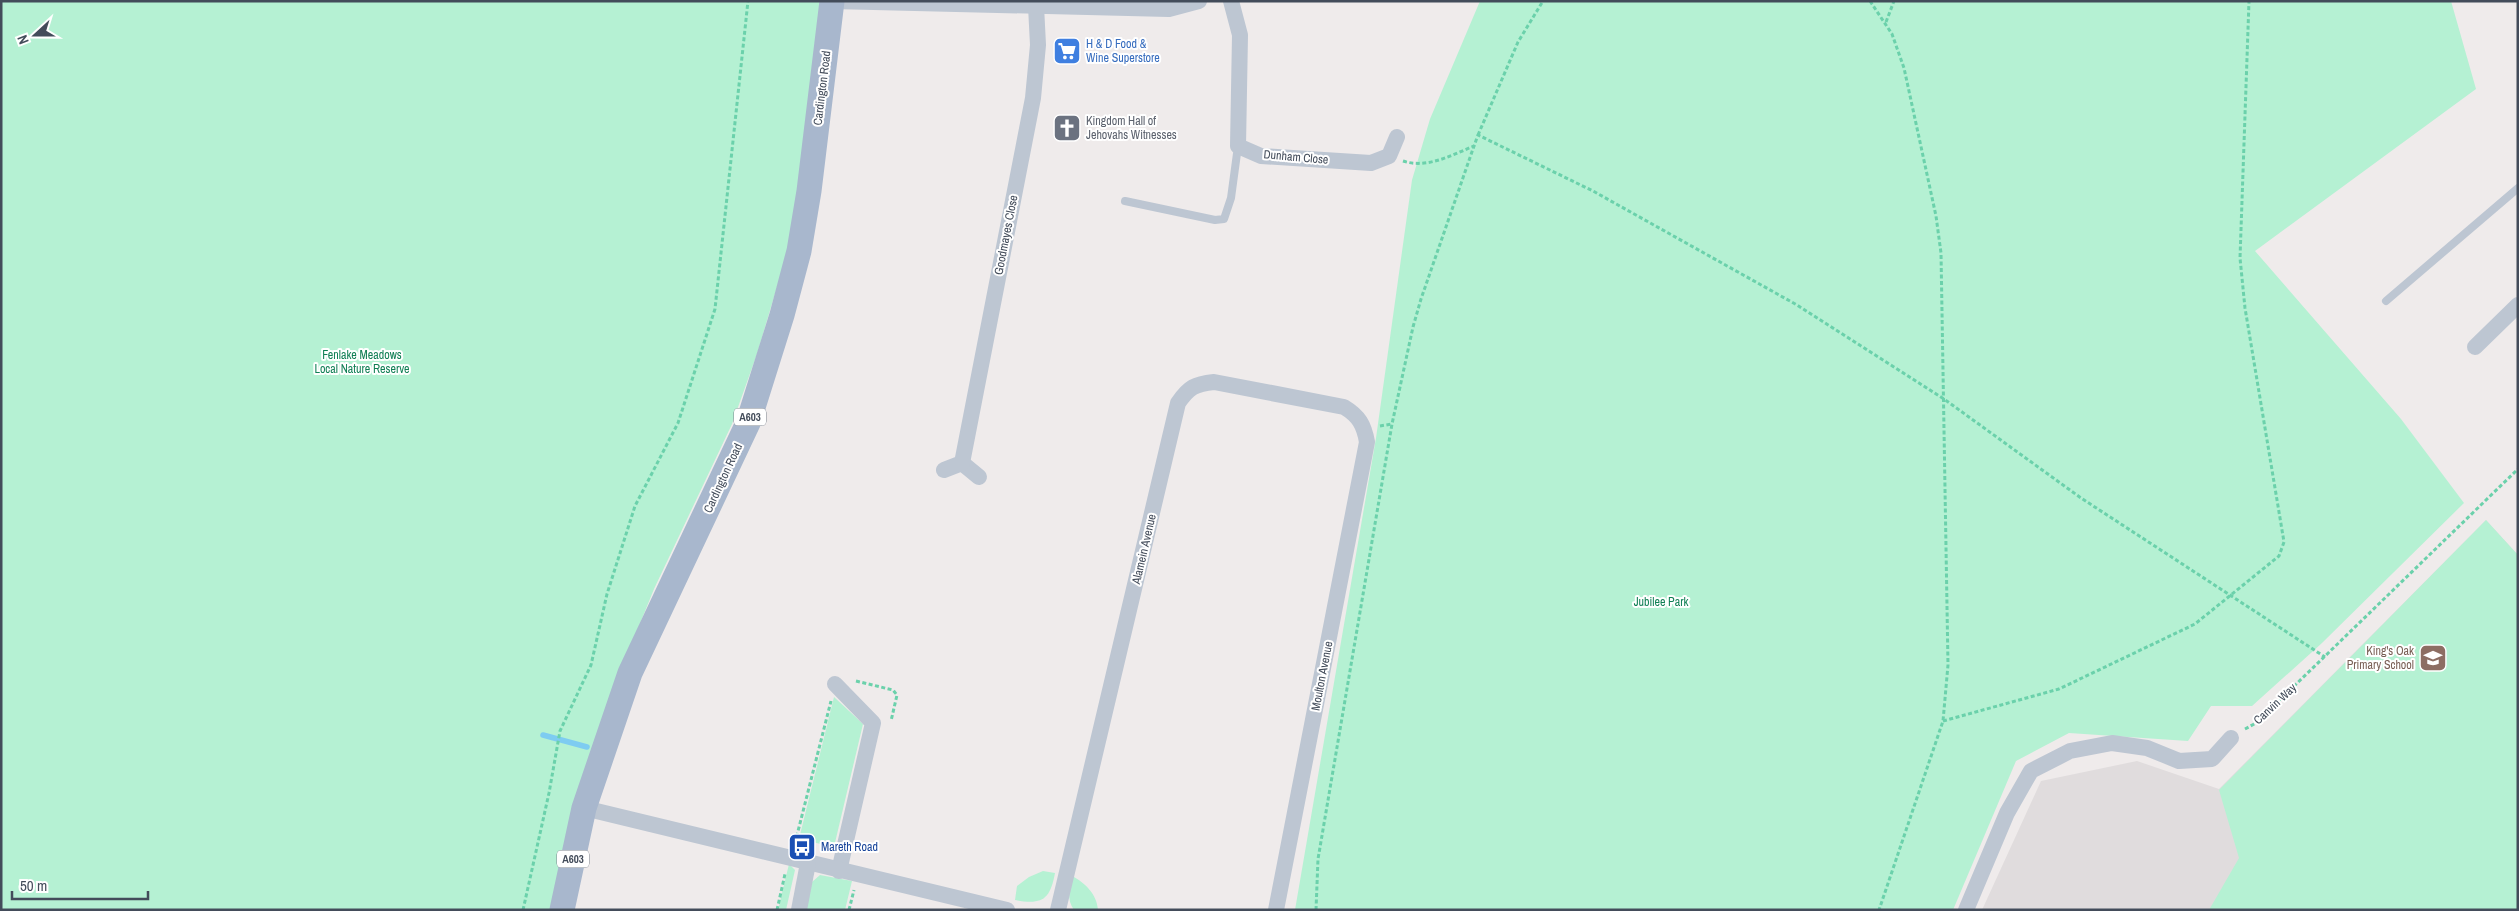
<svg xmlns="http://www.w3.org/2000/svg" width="2519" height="911" font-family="'Archivo Narrow',sans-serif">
	<rect width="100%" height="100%" fill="#efebeb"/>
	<!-- education -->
	<polygon fill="#e0dcdd" points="2486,520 2518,555 2518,910 1982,910 2041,781 2137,761 2219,789"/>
	<!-- green -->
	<g fill="#b5f1d3">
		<polygon points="1,1 820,1 806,135 788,250 757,354 732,424 654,589 609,700 552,910 1,910"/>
		<polygon points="1480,1 2451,1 2476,89 2255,251 2401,419 2464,503 2322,643 2252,706 2211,706 2188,741 2069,733 2016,761 1953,910 1295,910 1376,438 1412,180 1430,119"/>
		<polygon points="2486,520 2518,555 2518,910 2209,910 2239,858 2219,790"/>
		<polygon points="834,697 863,724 834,847 799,839"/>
		<polygon points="789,864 795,870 786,910 778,910"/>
		<path d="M1043,871l12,2c-5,27 -13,32 -40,27l2,-14 12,-9z"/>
		<polygon points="820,875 852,881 845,910 806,910 812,882"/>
		<path d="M1072,876c13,7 25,18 26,34h-24c-8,-11 -4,-22 -2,-34z"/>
	</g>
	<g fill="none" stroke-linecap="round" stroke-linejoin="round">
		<!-- stream -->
		<polyline stroke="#7eccf1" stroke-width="5.5" points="543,735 587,747"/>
		<!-- path -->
		<g stroke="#6bd1ab" stroke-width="3" stroke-dasharray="4 2.5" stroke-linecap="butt">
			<polyline points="1870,1 1892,34 1904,68 1936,216 1941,253 1948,665 1943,721 1879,910"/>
			<polyline points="1886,22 1894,1"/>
			<polyline points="1478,135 1518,42 1543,1"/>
			<path d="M1403,161c24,8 49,-6 71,-15l4,-11 115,56 204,114 147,94 137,99 244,159"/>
			<polyline points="1380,426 1392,424"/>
			<polyline points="856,681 893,690 897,695 891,721"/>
			<polyline points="1943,721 2059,689 2195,624 2279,556 2284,542 2245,308 2240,258 2249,1"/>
			<polyline points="2245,729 2256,723 2518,469"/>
			<polyline points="795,843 831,701"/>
			<polyline points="523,910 549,793 560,731 591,665 607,594 635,506 678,423 715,309 748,1"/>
			<polyline points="777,910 785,874"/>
			<polyline points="849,910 854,890"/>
			<polyline points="1316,910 1318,859 1392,424 1413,327 1421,299 1474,146"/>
		</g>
		<!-- service -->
		<g stroke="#bdc6d2" stroke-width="8">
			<polyline points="1125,201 1215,220 1224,219 1231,198 1238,146"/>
			<polyline points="2386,301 2518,188"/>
		</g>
		<!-- minor -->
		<g stroke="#bdc6d2" stroke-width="16">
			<polyline points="832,1 1169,9 1199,1"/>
			<polyline points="1231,1 1240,35 1238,146 1261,156 1371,163 1389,156 1397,137"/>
			<polyline points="2475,347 2518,305"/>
			<polyline points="962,463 979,477"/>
			<polyline points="944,470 962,463 1033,98 1038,45 1036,6"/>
			<polyline points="835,684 873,723 839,871"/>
			<polyline points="584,808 1007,910"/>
			<polyline points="799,910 808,863"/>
			<path d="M1058,910l120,-507c11,-16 17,-19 36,-21l130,25c15,9 20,18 23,35l-91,468"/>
			<polyline points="1966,910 2007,813 2031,771 2070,751 2112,743 2147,748 2179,761 2212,759 2231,738"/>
		</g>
		<!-- primary -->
		<polyline stroke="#a8b7cd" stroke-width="25" points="562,910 584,808 630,673 748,423 782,315 799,251 809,191 832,1"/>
	</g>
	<!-- icons -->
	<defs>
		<g id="supermarket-square" transform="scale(1.4375)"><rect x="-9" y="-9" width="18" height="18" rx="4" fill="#3f7fe0" stroke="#fff"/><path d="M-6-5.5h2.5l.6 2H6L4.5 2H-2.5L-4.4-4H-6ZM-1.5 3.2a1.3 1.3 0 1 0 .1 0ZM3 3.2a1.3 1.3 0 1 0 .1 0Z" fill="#fff"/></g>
		<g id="church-square" transform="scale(1.4375)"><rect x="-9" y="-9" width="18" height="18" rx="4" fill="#6b7280" stroke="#fff"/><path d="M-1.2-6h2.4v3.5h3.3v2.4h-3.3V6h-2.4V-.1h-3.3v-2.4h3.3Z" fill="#fff"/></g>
		<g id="school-square" transform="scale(1.4375)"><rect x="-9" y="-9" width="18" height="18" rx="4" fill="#8d6e63" stroke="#fff"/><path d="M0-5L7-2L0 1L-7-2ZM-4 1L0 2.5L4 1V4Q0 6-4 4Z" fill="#fff"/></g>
		<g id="bus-square" transform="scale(1.4375)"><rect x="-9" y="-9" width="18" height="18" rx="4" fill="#1a4fb4" stroke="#fff"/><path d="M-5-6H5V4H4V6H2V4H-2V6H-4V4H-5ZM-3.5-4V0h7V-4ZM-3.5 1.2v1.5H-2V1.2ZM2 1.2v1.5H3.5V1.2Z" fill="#fff"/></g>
	</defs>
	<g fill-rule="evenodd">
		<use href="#supermarket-square" x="1067" y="51"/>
		<use href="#church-square" x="1067" y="128"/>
		<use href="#school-square" x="2433" y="658"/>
		<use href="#bus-square" x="802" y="847"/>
	</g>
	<g text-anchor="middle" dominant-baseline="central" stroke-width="4" stroke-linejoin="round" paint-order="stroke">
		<!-- shield labels -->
		<g fill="#fff" stroke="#7b828c" stroke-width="1">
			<rect x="734" y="408.5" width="32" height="17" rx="4"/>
			<rect x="557" y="850.5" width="32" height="17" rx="4"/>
		</g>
		<g font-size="11" font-weight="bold" fill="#434c5a">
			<text x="750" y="417">A603</text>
			<text x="573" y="859">A603</text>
		</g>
		<!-- shop labels -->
		<g font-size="12" fill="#366cbe" stroke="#fff" text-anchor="start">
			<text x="1086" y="44">H &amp; D Food &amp;<tspan x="1086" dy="14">Wine Superstore</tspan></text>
		</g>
		<!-- street labels -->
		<g font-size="12" fill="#434c5a" stroke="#fff">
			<text transform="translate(822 88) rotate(-83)">Cardington Road</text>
			<text transform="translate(1296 157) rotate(5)">Dunham Close</text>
			<text transform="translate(1006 235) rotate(-79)">Goodmayes Close</text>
			<text transform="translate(723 478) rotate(-65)">Cardington Road</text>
			<text transform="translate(1144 549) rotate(-77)">Alamein Avenue</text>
			<text transform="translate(1322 676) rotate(-79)">Moulton Avenue</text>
			<text transform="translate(2275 704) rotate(-43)">Canvin Way</text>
		</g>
		<!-- worship labels -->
		<g font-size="12" fill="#5b616d" stroke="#fff" text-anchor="start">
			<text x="1086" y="121">Kingdom Hall of<tspan x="1086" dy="14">Jehovahs Witnesses</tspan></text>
		</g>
		<!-- park labels -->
		<g font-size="12" fill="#107f54" stroke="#fff">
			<text x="362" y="355">Fenlake Meadows<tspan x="362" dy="14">Local Nature Reserve</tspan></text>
			<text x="1661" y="602">Jubilee Park</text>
		</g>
		<!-- education labels -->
		<g font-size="12" fill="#785e54" stroke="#fff" text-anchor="end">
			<text x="2414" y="651">King's Oak<tspan x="2414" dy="14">Primary School</tspan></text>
		</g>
		<!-- transit labels -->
		<g font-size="12" fill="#164399" stroke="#fff" text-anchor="start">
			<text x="821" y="847">Mareth Road</text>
		</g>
	</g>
	<!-- border -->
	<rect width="2519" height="911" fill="none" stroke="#434c5a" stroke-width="5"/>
	<!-- north arrow -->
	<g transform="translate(35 35) rotate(249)" stroke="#ffffff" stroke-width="4" paint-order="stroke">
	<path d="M0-4L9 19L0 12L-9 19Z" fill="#434c5a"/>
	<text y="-8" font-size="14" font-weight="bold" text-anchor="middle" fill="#434c5a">N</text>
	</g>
	<!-- scale -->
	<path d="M12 891v8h136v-8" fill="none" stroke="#434c5a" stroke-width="2.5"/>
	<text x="20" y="891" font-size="15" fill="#434c5a" stroke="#ffffff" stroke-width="4" paint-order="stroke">50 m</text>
</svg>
